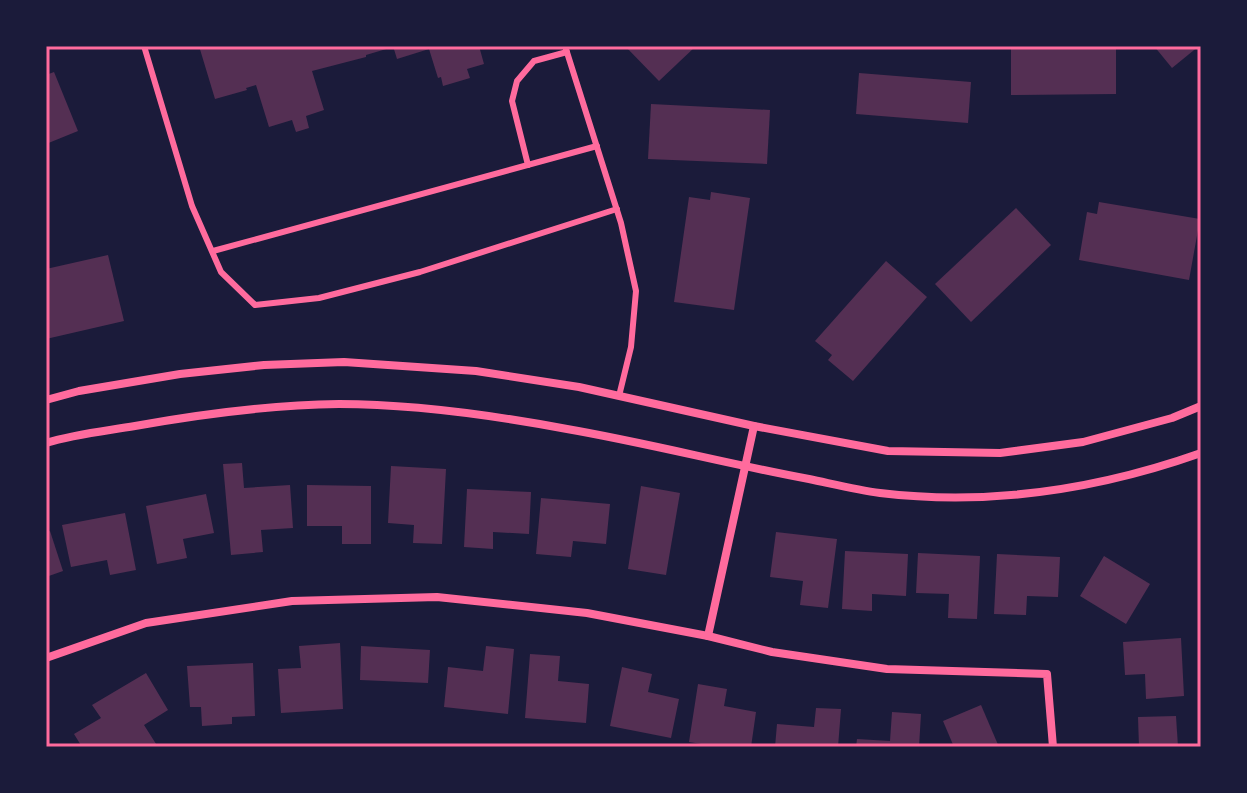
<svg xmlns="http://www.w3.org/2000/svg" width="1247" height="793" font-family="'Golos Text',sans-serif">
	<rect width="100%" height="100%" fill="#1b1b3a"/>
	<!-- building -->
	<g fill="#542f53">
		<polygon points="199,46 393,46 393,47 366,55 366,57 312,71 324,110 306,116 309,128 296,132 292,120 269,127 256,85 246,88 247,90 215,99"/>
		<polygon points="393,46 479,46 484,64 467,69 470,78 443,86 441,77 438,78 429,49 397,59"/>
		<polygon points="625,46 696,46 659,81"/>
		<polygon points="1011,46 1116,46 1116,94 1011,95"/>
		<polygon points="1154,46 1199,46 1172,68"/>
		<polygon points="54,72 78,131 46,144 46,75"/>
		<polygon points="859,73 971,82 968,123 856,114"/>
		<polygon points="651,104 770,110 767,164 648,159"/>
		<polygon points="711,192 750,198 734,310 674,302 689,197 710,200"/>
		<polygon points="1099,202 1200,219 1189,280 1079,260 1087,212 1097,214"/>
		<polygon points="1016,208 1051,245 971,322 935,284"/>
		<polygon points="108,255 124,321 46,339 46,269"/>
		<polygon points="886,261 927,297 853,381 828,360 832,355 815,341"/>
		<polygon points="242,463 244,488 290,485 293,528 261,530 263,552 231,555 223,464"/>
		<polygon points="391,466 446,469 442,544 413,543 414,525 388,523"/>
		<polygon points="307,485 371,486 371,544 342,544 342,526 307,526"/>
		<polygon points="641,486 680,493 666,575 628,569"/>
		<polygon points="467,489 531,492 529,534 493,532 493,549 464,547"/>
		<polygon points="206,494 214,533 183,539 187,558 157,564 146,506"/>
		<polygon points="541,498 610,504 606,544 573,541 571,557 536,554"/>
		<polygon points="125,513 136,570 110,575 107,560 71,567 62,525"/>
		<polygon points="50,531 63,571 46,577 46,532"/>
		<polygon points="776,532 837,539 828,608 800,605 803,581 770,577"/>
		<polygon points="845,551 908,554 906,596 872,594 872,611 842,609"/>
		<polygon points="918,553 980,556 977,619 948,618 949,594 916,593"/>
		<polygon points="997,554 1060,557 1058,597 1027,596 1026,615 994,614"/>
		<polygon points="1104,556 1150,584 1126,624 1080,596"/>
		<polygon points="1181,638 1184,696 1146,699 1145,674 1125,675 1123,642"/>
		<polygon points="340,643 343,709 281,713 278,669 301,668 299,646"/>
		<polygon points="361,646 430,650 428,683 360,680"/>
		<polygon points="486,646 514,649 508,714 444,707 448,667 483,671"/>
		<polygon points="530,654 560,656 558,681 589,684 586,723 525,718"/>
		<polygon points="253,663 255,716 232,717 232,724 202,726 201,707 190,707 187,666"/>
		<polygon points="622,667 652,674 648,692 679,699 671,738 610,726"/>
		<polygon points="146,673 168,710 144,725 158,747 82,747 74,734 101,718 92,705"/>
		<polygon points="698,684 727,689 724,706 756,712 751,747 720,747 689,742"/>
		<polygon points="981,705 999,747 954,747 943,721"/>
		<polygon points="816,708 841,709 838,747 775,747 777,724 814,727"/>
		<polygon points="892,712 921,714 919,747 856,747 857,739 890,741"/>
		<polygon points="1176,716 1178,747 1139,747 1138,717"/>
	</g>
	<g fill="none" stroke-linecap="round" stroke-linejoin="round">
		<!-- service -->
		<g stroke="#ff6b9d" stroke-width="6">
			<polyline points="144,46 192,206 221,272 255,305 319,298 420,272 617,209"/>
			<polyline points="565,46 621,223 636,291 631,347 619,396"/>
			<polyline points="528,165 512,101 517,81 534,61 567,52"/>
			<polyline points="213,251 597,146"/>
		</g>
		<!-- minor -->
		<g stroke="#ff6b9d" stroke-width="8">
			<polyline points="46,400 79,391 180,374 264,365 344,362 476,371 579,387 754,426 888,451 1000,453 1083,442 1172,418 1201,406"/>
			<path d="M46,443c29,-9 60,-12 89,-17 67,-12 136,-21 204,-22 76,0 153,11 228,25 81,14 161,35 242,50 24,5 48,11 71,14 109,13 219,-4 321,-40"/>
			<polyline points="708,636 754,426"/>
			<polyline points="46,658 146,623 292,601 437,597 587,613 708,636 772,652 887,669 1047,674 1053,747"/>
		</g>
	</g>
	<!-- border -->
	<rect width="1247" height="793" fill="none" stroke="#1b1b3a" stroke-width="96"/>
	<rect x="48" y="48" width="1151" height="697" fill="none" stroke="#ff6b9d" stroke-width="3"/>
</svg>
